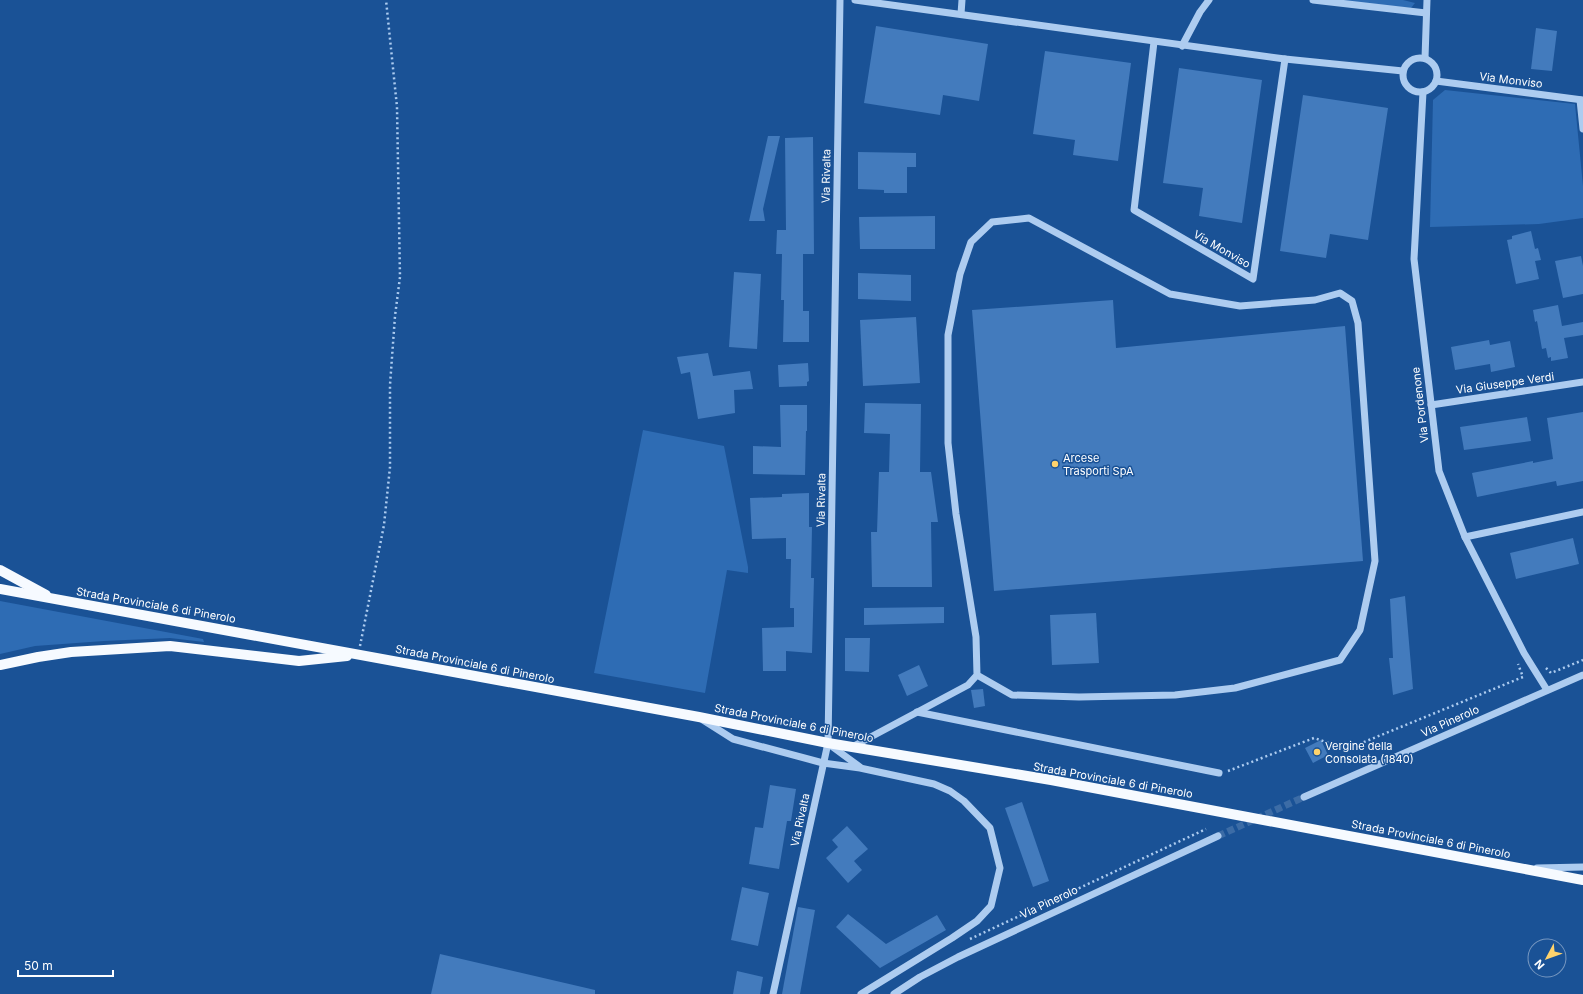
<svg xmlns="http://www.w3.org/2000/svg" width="1583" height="994" font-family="Inter,sans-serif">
	<rect width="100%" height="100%" fill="#1a5296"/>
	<!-- green -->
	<g fill="#2e6cb4">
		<polygon points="1331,0 1403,0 1415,3 1411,8"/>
		<polygon points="1445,90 1575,104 1583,186 1583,218 1539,224 1430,227 1433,100"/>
		<polygon points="643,430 724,446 748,567 748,573 727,570 705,693 594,673"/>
		<polygon points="0,601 203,639 204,642 170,638 104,641 35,646 0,654"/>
	</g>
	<!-- building -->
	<g fill="#437bbd">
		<polygon points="876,26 988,44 979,101 943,95 940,115 864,103"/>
		<polygon points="1536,28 1557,31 1552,71 1531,69"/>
		<polygon points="1045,51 1131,63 1118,161 1073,155 1075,140 1033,134"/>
		<polygon points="1179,68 1262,80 1242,223 1199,216 1203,188 1163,183"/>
		<polygon points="1303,95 1388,108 1368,240 1330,234 1326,258 1280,251"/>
		<polygon points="768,136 780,136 763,209 765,221 749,221"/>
		<polygon points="813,137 814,254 803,254 803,311 809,311 809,342 783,342 784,300 781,300 782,254 776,254 777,230 786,230 785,138"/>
		<polygon points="858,152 916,153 916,167 907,167 907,193 884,193 884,190 858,189"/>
		<polygon points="935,216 935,249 860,249 859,217"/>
		<polygon points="1531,231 1535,249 1538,248 1541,260 1535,261 1539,279 1516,284 1507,240 1512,239 1512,236"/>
		<polygon points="1581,256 1583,266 1583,294 1563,298 1555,261"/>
		<polygon points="734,272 761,274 757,349 729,347"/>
		<polygon points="858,273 911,275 911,301 858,299"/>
		<polygon points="1113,300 1116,348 1345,326 1363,561 994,591 972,310"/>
		<polygon points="1558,305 1562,326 1583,322 1583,335 1564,338 1568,358 1551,361 1551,357 1548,358 1546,348 1542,349 1537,321 1535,322 1533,310"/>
		<polygon points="916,317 920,383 863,386 860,320"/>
		<polygon points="1489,340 1490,345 1510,341 1515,367 1491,372 1490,364 1455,370 1451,347"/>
		<polygon points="708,353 713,376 750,371 753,389 734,390 735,413 698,419 690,372 681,374 677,357"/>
		<polygon points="808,363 809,381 807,382 807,386 779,387 778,365"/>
		<polygon points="865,403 921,404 920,472 931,472 938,522 931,522 932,587 872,587 871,532 877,532 879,472 889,472 890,434 864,433"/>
		<polygon points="780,405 807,405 807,431 806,431 805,475 753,474 753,446 781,447"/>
		<polygon points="1583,412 1583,481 1557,486 1556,481 1477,497 1472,473 1533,461 1533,463 1553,459 1547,418"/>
		<polygon points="1527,417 1531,441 1464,450 1460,427"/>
		<polygon points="809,493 809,527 812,527 811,578 814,578 812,653 786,651 786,671 763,671 762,628 794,627 794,608 790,608 791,559 786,559 786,538 752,539 750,498 782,497 782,494"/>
		<polygon points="1573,538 1579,564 1516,579 1510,553"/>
		<polygon points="1405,596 1413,689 1393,695 1389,658 1393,658 1390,599"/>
		<polygon points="944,607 944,623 864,625 864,608"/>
		<polygon points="1096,613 1099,663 1052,665 1050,615"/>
		<polygon points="845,638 870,638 869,672 845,671"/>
		<polygon points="919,665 928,686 907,696 898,675"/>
		<polygon points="983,689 985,706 974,708 971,690"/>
		<polygon points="1321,740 1328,755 1313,763 1305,748"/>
		<polygon points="770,785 796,789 791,821 787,821 779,869 749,864 755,827 763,828"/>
		<polygon points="1022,802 1049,881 1033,887 1005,808"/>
		<polygon points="847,826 868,849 854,861 862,870 848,883 826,858 838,847 832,840"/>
		<polygon points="742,887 769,893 758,946 731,940"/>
		<polygon points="798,907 815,910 800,994 782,994"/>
		<polygon points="848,914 886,944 937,915 946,930 880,968 836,927"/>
		<polygon points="440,954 595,990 595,994 431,994"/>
		<polygon points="737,971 763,977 760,994 733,994"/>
	</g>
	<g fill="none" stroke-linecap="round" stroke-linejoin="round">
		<!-- minor-tunnel -->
		<polyline stroke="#3c6ca6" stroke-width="7" stroke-dasharray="7 3.5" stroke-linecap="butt" points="1218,836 1304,797"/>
		<!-- path -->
		<g stroke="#adccf0" stroke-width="2.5" stroke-dasharray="2 3" stroke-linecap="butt">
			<polyline points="360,646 384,525 390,467 390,385 395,316 400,277 397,107 386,0"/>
			<polyline points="1546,668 1551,673 1583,660"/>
			<polyline points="1228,771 1314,738 1347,749 1523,677 1518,664"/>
			<polyline points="970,939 1206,829"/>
		</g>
		<!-- minor -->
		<g stroke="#adccf0" stroke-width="7">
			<polyline points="855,0 1285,59 1403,71"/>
			<polyline points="1313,0 1426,13"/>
			<polyline points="961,14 962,0"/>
			<polyline points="1154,42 1134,210 1253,279 1285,59"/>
			<polyline points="1182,46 1200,12 1209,0"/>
			<circle cx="1420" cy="75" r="17"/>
			<polyline points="1425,58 1427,0"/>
			<polyline points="1436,81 1583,100"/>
			<polyline points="1423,92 1414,259 1439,471 1465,537 1524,653 1547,690"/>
			<polyline points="1580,100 1583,129"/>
			<polyline points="1431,405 1583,382"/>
			<polyline points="1465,537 1583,512"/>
			<polyline points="917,712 1219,773"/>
			<polyline points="703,720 733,739 823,763 860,768 934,784 950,791 964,801 990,828 1000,868 991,906 977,921 952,938 861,994"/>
			<polyline points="830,745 860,767"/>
			<polyline points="852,747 968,685 977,675 976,637 956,514 948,443 948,335 960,274 971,242 992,222 1029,218 1170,294 1240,306 1315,300 1340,293 1352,301 1358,323 1375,561 1360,630 1340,660 1235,688 1175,695 1079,697 1012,695 977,675"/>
			<polyline points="1304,797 1583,675"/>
			<polyline points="1537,868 1583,867"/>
			<polyline points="773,994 828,743 840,0"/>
			<polyline points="894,994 920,977 958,957 1218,836"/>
		</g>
		<!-- major -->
		<g stroke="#f6faff" stroke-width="10">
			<polyline points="0,570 46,595"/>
			<polyline points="0,589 699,717 828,743 1051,780 1583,880"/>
			<polyline points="0,665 38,657 71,652 170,646 299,661 347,656"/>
		</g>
	</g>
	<!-- markers -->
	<g fill="#ffd36c" stroke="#1a5296" stroke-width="1.5">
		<circle cx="1055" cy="464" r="4"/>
		<circle cx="1317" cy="752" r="4"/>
	</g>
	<g text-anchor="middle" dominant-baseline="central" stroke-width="3" stroke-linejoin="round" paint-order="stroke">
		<!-- street labels -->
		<g font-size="11" fill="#fff" stroke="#1a5296">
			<text transform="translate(1511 80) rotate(7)">Via Monviso</text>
			<text transform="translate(826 176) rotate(-89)">Via Rivalta</text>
			<text transform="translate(1222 249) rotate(30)">Via Monviso</text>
			<text transform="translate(1505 383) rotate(-8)">Via Giuseppe Verdi</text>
			<text transform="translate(1420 405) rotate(-97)">Via Pordenone</text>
			<text transform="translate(821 500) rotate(-89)">Via Rivalta</text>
			<text transform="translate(156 605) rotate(10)">Strada Provinciale 6 di Pinerolo</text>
			<text transform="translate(475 664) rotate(11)">Strada Provinciale 6 di Pinerolo</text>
			<text transform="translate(1450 721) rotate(-24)">Via Pinerolo</text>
			<text transform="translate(794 723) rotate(11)">Strada Provinciale 6 di Pinerolo</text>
			<text transform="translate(1113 780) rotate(10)">Strada Provinciale 6 di Pinerolo</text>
			<text transform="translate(800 820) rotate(-78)">Via Rivalta</text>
			<text transform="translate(1431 839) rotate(11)">Strada Provinciale 6 di Pinerolo</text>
			<text transform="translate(1049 902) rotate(-25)">Via Pinerolo</text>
		</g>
		<!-- poi labels -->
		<g font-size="11" fill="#fff" stroke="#1a5296" text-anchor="start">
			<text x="1063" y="458">Arcese<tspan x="1063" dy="13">Trasporti SpA</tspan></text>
			<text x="1325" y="746">Vergine della<tspan x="1325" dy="13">Consolata (1840)</tspan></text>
		</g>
	</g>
	<!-- north arrow -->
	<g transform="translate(1547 958) rotate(229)"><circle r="19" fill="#1a5296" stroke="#7697c0"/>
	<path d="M0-3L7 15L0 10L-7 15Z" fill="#ffd36c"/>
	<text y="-6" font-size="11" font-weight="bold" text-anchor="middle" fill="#ffffff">N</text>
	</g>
	<!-- scale -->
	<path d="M18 970v6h95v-6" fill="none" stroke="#ffffff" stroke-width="2"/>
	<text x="24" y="970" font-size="12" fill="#ffffff" stroke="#1a5296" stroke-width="3" paint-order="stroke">50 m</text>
</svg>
